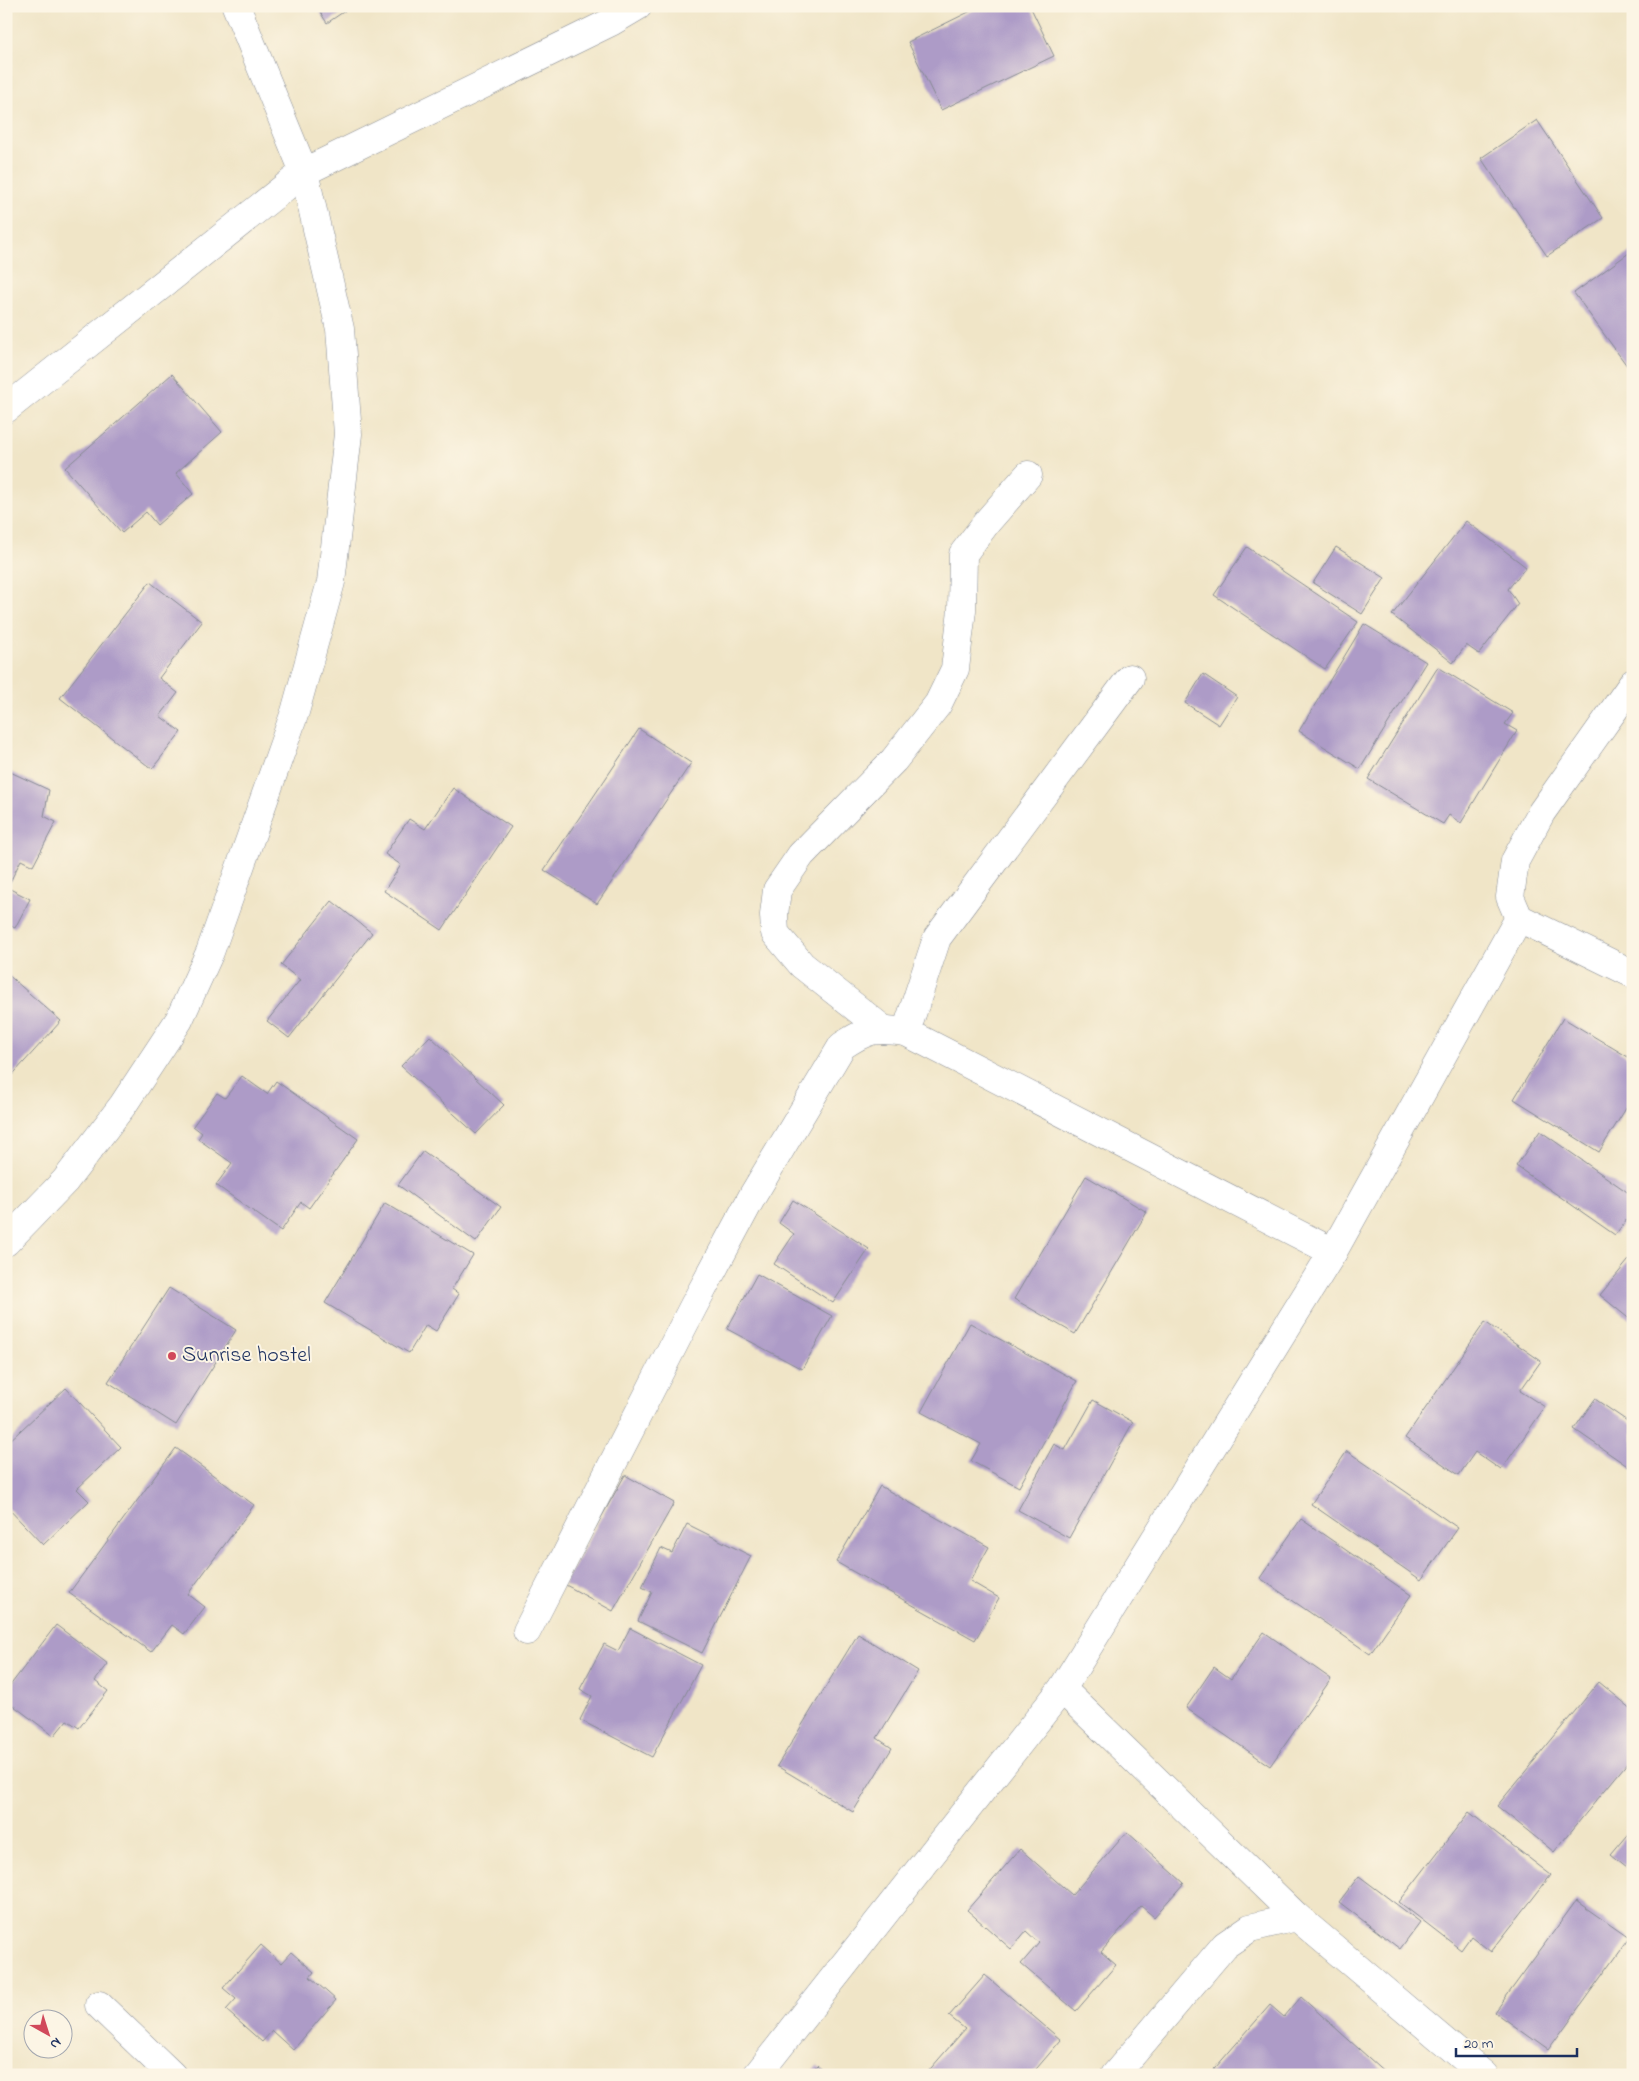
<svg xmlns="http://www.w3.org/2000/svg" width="1639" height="2081" font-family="'Indie Flower',sans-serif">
	<rect width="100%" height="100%" fill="#fcf5e5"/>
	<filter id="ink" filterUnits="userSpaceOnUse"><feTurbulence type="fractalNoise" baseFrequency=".02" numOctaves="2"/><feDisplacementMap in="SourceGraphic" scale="10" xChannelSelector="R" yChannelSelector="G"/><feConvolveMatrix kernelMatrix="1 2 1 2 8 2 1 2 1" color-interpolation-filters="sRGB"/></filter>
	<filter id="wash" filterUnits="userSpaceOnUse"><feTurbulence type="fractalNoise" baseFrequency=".0096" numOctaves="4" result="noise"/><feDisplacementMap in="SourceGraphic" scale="20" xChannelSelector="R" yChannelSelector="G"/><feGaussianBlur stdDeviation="1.12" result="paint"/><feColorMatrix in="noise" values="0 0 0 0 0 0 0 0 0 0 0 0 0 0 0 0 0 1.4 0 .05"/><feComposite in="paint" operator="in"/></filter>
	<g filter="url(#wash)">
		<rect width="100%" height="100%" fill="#f0e5c7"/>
		<g id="blocks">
			<!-- building -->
			<g fill="#ad9bc7">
				<polygon points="316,6 352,6 327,23"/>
				<polygon points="981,6 1030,6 1054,56 941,110 908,42"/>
				<polygon points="1537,120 1603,218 1547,256 1481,158"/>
				<polygon points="1633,250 1633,374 1574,293"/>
				<polygon points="172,374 222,432 176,473 193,494 157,525 146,512 122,533 65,468"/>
				<polygon points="1466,521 1526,567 1508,589 1518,604 1479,654 1466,645 1453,663 1392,615"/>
				<polygon points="1247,547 1358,622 1325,669 1214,595"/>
				<polygon points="1336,547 1385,578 1362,614 1313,583"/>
				<polygon points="150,582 202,622 159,678 178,693 160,716 181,732 152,769 60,698"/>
				<polygon points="1364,624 1426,662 1360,769 1299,731"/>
				<polygon points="1438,667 1513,713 1505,724 1517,731 1461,823 1449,815 1443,824 1368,779"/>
				<polygon points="1203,674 1237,697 1219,725 1185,703"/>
				<polygon points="639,729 691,763 597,904 544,870"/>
				<polygon points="6,770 49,790 44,816 56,822 33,866 21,860 9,884 6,882"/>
				<polygon points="453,788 511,827 442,930 384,891 401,865 385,854 409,819 425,829"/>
				<polygon points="6,887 30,899 15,928 6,923"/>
				<polygon points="332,901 372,933 289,1038 267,1021 300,980 281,965"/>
				<polygon points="6,973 61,1021 6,1082"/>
				<polygon points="1563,1018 1633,1060 1633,1097 1599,1152 1514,1099"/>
				<polygon points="430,1036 504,1105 476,1134 401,1066"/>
				<polygon points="242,1076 267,1094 276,1081 358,1139 309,1208 301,1202 281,1231 216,1185 232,1163 198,1139 202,1133 193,1126 217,1093 225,1098"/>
				<polygon points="1540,1131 1633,1196 1633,1211 1615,1235 1516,1166"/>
				<polygon points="423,1151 501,1207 476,1242 398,1185"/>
				<polygon points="1086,1176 1147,1212 1075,1334 1014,1299"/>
				<polygon points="793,1200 869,1249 833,1303 774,1264 794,1234 779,1223"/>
				<polygon points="385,1203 473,1255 452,1289 459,1294 436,1331 426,1325 409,1353 325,1303"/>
				<polygon points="1633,1255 1633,1322 1600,1295"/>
				<polygon points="757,1274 832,1316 802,1369 727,1329"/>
				<polygon points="169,1288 236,1330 176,1425 108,1382"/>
				<polygon points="1485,1322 1541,1361 1520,1391 1545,1407 1501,1470 1475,1452 1459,1475 1405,1438"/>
				<polygon points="970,1323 1077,1381 1019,1487 971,1461 981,1444 921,1412"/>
				<polygon points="66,1388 121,1447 77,1489 89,1501 43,1545 6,1506 6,1444"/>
				<polygon points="1595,1399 1633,1425 1633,1470 1574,1429"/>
				<polygon points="1093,1400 1133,1422 1069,1538 1018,1510 1054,1444 1065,1450"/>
				<polygon points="176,1448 254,1505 188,1594 205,1607 184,1634 172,1625 151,1652 69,1593"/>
				<polygon points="1347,1451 1458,1528 1421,1580 1311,1504"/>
				<polygon points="625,1475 674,1503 613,1611 564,1584"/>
				<polygon points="880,1486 989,1547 970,1581 999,1598 975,1640 836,1562"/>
				<polygon points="1301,1519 1411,1595 1370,1654 1260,1578"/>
				<polygon points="687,1524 751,1556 702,1653 638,1621 652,1592 642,1587 661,1548 672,1553"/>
				<polygon points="56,1625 108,1664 95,1681 108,1691 79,1728 67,1720 54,1736 6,1700 6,1691"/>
				<polygon points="630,1628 701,1665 652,1757 580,1720 592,1696 580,1689 604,1644 618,1651"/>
				<polygon points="1264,1632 1331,1679 1270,1766 1186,1708 1214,1667 1231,1679"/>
				<polygon points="858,1634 918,1671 877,1738 892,1748 853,1812 777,1766"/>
				<polygon points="1599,1682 1633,1710 1633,1756 1554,1852 1497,1806"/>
				<polygon points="1469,1812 1551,1875 1491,1952 1471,1936 1461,1950 1399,1902"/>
				<polygon points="1633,1829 1633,1873 1611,1855"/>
				<polygon points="1127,1832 1184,1883 1154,1917 1141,1906 1101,1952 1116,1965 1076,2011 1021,1964 1039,1943 1026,1931 1011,1949 967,1910 1020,1849 1072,1895"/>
				<polygon points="1359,1876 1420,1922 1400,1949 1339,1902"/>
				<polygon points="1576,1901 1629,1938 1548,2050 1495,2012"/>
				<polygon points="261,1945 281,1963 291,1952 314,1972 310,1977 336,2000 293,2050 272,2031 262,2042 226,2010 236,1999 223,1988"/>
				<polygon points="985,1975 1061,2040 1031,2075 925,2075 965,2029 949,2016"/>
				<polygon points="1301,1997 1388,2075 1209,2075 1270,2005 1284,2017"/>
				<polygon points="817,2065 828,2075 809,2075"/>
			</g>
		</g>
	</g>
	<g filter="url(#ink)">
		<use href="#blocks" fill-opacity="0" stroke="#868a92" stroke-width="1"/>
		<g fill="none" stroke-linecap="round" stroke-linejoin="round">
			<!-- street casing -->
			<g stroke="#868a92" stroke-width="29">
				<g id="street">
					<polyline points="6,409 304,172 611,22 638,6"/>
					<polyline points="1633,683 1541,813 1515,861 1510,897 1519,918 1633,974"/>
					<polyline points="884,1030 802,965 775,933 774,915 777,890 801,855 894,760 938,704 955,669 962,610 963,554 987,522 1028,475"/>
					<polyline points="906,1032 937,938 1130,678"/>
					<polyline points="6,1242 65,1181 123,1105 179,1020 210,952 295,712 331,582 348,434 340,329 304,172 236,6"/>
					<path d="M527,1631l166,-324 60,-112 89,-149c27,-18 32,-18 64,-14l427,220"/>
					<polyline points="1062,1689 1297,1917 1484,2075"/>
					<polyline points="99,2005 172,2075"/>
					<polyline points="757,2075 1062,1689 1333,1252 1519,918"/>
					<polyline points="1115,2075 1225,1945 1250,1928 1297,1917"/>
				</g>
			</g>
			<!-- street -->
			<use href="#street" stroke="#fff" stroke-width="28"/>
		</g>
	</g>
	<!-- markers -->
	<circle fill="#d1495b" stroke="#fcf5e5" stroke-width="2" cx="172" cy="1356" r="5"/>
	<g text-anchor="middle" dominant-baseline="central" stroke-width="4" stroke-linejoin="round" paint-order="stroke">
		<!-- poi labels -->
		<g font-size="22" fill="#1b2f5e" stroke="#fcf5e5" text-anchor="start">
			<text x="182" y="1356">Sunrise hostel</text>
		</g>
	</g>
	<!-- margin -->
	<rect width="1639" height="2081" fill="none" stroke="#fcf5e5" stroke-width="25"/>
	<!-- north arrow -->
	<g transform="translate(48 2034) rotate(141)"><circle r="24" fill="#fcf5e5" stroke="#a2a6af"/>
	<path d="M0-4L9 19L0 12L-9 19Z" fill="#d1495b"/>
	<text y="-8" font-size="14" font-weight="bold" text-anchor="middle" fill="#1b2f5e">N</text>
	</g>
	<!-- scale -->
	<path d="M1456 2048v8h121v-8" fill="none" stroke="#1b2f5e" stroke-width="2.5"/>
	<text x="1464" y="2048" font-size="15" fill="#1b2f5e" stroke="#fcf5e5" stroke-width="4" paint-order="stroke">20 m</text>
</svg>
